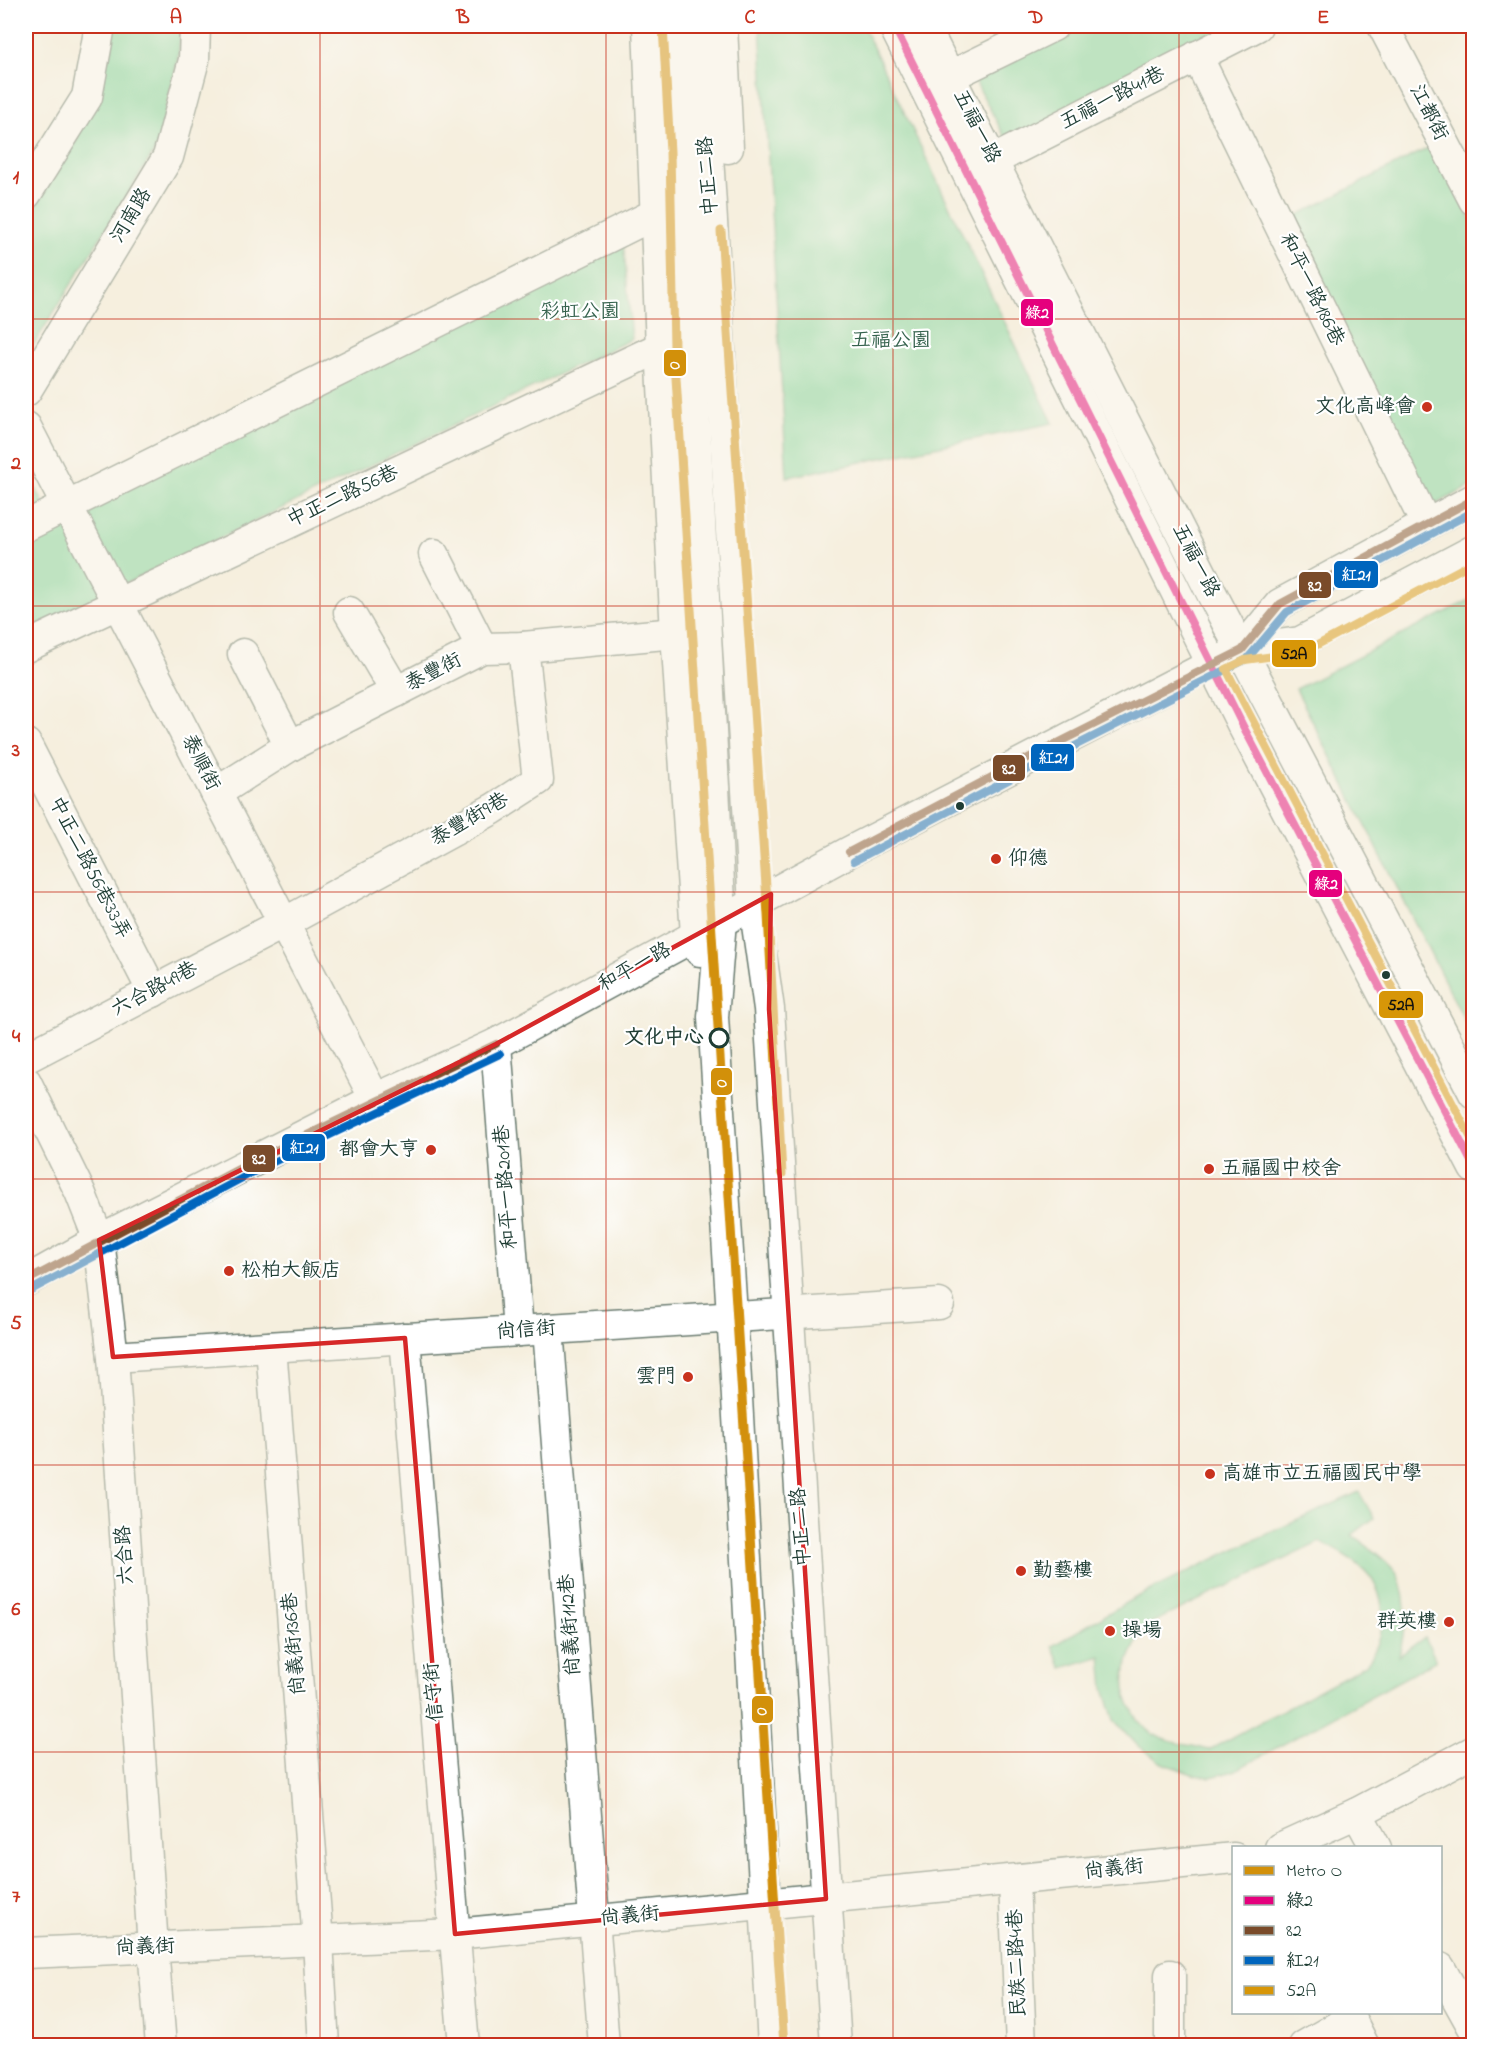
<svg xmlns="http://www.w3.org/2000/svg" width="1499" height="2071" font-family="'Indie Flower','LXGW WenKai TC',sans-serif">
	<rect width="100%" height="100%" fill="#fff"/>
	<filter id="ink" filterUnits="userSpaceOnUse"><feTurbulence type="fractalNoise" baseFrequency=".0167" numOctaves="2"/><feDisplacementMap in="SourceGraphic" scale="12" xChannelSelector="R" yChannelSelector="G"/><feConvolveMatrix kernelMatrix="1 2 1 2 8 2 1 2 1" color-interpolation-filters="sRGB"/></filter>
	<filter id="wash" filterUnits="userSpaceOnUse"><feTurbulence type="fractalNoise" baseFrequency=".008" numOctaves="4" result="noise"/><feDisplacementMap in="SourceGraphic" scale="24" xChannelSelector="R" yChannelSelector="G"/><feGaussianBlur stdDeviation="1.35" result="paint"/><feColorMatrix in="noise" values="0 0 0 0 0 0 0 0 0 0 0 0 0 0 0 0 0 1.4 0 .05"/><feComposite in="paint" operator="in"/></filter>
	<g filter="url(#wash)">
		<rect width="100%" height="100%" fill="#f5efde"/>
		<!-- green -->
		<g fill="#7cd69d" stroke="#4e8a68" stroke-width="1.5" fill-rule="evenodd">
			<polygon points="113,26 181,26 178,59 157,147 26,357 26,221 75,143 111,50"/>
			<polygon points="760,26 863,26 1053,423 787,477"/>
			<polygon points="1069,26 1243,26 1008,143 972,75"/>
			<polygon points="1434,145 1473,223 1473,485 1427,509 1286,221"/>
			<polygon points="623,240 632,339 26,632 26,470 52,519"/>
			<polygon points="1473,598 1473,1037 1296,689"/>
			<path d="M1359,1492l15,26 -22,17c12,9 40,28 46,41 11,26 7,54 1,80l26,-19 11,24 -202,110 -23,6 -16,-2 -33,-12 -24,-17 -24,-26 -10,-32 -3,-32 -39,12 -10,-22 77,-45 99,-49zM1320,1542c17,8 43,22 53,39 16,26 11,60 -7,84l-157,85c-20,-6 -40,-6 -58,-17 -7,-5 -14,-14 -18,-22 -19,-32 -3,-58 14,-86z"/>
		</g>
	</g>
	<g filter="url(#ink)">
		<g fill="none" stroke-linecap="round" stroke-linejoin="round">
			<!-- minor casing -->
			<g stroke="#6a7b70" stroke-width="33">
				<g id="minor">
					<polyline points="648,26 661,347 676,633 696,935 700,951"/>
					<polyline points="674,26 721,921 713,1017 735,1362 773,2046"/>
					<polyline points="700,26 754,904 769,1009 836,2046"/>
					<polyline points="722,26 728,148"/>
					<polyline points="894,26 1243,726 1474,1168"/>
					<polyline points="924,26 1216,602 1474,1093"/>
					<polyline points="1383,26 1474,200"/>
					<polyline points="1197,56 1426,524"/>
					<polyline points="932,85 1053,26"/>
					<polyline points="974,170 1257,26"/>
					<polyline points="26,194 87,97 100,26"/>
					<polyline points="26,391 168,157 194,60 195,26"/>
					<polyline points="26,427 375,1099"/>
					<polyline points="26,526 655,214"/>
					<polyline points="434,554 482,648"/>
					<polyline points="349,612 396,692"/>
					<polyline points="26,647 661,347"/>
					<polyline points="1242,650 1280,604 1474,499"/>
					<polyline points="243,654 290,746"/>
					<polyline points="26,744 153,992"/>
					<polyline points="216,793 290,746 482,648 523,647 676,633"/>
					<polyline points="496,1044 518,1331"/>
					<polyline points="26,1058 284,923 493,809 538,780 523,647"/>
					<polyline points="26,1082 80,1192 99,1240 113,1357 153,1947 161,2046"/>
					<polyline points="26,1281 99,1240 375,1099 496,1044 849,852 1212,664 1242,650 1300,642 1474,550"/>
					<polyline points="548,1329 604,2046"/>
					<polyline points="405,1338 464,2046"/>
					<polyline points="271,1347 318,1941 324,2046"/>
					<polyline points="113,1357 939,1304"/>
					<polyline points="1357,1813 1376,1848"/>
					<polyline points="1280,1848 1357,1813 1474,1751"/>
					<polyline points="1014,1881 1021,2046"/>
					<polyline points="26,1953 455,1934 1234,1858"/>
					<polyline points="1440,1968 1474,2029"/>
					<polyline points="1347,2012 1364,2046"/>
					<polyline points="1170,2046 1170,1975"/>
					<polyline points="1304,2046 1351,2019"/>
				</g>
			</g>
			<!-- minor -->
			<use href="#minor" stroke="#fff" stroke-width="30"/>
			<!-- bus-1 casing -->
			<g stroke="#fff" stroke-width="12">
				<polyline id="bus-1" points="894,26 1243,726 1474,1167"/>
			</g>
			<!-- bus-2 casing -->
			<g stroke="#fff" stroke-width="12">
				<g id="bus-2">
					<polyline points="849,852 1028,758 1242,650 1280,604 1474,499"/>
					<polyline points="26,1281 259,1158 496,1044"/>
				</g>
			</g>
			<!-- bus-3 casing -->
			<g stroke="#fff" stroke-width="12">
				<g id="bus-3">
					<polyline points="854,861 1033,767 1247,659 1287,612 1474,511"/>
					<polyline points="31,1290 263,1167 500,1054"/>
				</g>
			</g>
			<!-- bus-4 casing -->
			<g stroke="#fff" stroke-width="12">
				<polyline id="bus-4" points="1474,562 1304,652 1245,660 1226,669 1474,1144"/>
			</g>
			<!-- bus-1 -->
			<use href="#bus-1" stroke="#e5007d" stroke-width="8"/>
			<!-- bus-2 -->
			<use href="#bus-2" stroke="#7a4b2a" stroke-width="8"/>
			<!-- bus-3 -->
			<use href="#bus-3" stroke="#0065bd" stroke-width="8"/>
			<!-- bus-4 -->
			<use href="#bus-4" stroke="#d79608" stroke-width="8"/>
			<!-- metro-1 casing -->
			<g stroke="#fff" stroke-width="14">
				<g id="metro-1">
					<polyline points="663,26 670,152 674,347 784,2046"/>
					<polyline points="721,231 768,915 782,1174"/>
				</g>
			</g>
			<!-- metro-1 -->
			<use href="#metro-1" stroke="#d2900a" stroke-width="9"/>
		</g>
	</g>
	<!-- marked area -->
	<path d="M0 0H1499V2071H0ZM771,894l-2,115 57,890 -371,35 -50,-596 -292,19 -14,-117 397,-196z" fill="#f5efde" fill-opacity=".55" fill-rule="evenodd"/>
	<path fill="none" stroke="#d62828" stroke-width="4.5" stroke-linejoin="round" d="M771,894l-2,115 57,890 -371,35 -50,-596 -292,19 -14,-117 397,-196z"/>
	<!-- grid -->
	<path fill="none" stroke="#c8321e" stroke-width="1.5" stroke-opacity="0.55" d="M320,26v2020M606,26v2020M893,26v2020M1179,26v2020M26,319h1448M26,606h1448M26,892h1448M26,1179h1448M26,1465h1448M26,1752h1448"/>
	<!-- markers -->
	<g fill="#c8321e" stroke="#fff" stroke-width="2">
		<circle cx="1427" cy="407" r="6"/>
		<circle cx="996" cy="859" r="6"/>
		<circle cx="431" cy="1150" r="6"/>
		<circle cx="1209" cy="1169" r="6"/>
		<circle cx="229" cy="1271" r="6"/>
		<circle cx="688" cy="1377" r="6"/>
		<circle cx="1210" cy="1474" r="6"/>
		<circle cx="1021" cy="1571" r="6"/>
		<circle cx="1449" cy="1622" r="6"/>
		<circle cx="1110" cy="1631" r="6"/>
	</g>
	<g fill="#1f3d34" stroke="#fff" stroke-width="2">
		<circle cx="960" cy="806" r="5"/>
		<circle cx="1386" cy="975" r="5"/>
	</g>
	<circle fill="#fff" stroke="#1f3d34" stroke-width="3" cx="719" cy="1038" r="9"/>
	<g text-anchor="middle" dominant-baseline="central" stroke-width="4.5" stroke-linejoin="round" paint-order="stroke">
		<!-- street labels -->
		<g font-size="20" fill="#1f3d34" stroke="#fff">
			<text transform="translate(1113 99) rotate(-27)">五福一路41巷</text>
			<text transform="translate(1428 113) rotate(63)">江都街</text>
			<text transform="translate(976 127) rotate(63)">五福一路</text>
			<text transform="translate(709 176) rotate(-94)">中正二路</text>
			<text transform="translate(132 216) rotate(-59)">河南路</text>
			<text transform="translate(1311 290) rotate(64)">和平一路186巷</text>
			<text transform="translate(343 497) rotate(-25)">中正二路56巷</text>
			<text transform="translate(1195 561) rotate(63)">五福一路</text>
			<text transform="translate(434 673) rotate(-27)">泰豐街</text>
			<text transform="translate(200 763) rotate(63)">泰順街</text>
			<text transform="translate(470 820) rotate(-30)">泰豐街9巷</text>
			<text transform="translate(89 868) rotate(63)">中正二路56巷33弄</text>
			<text transform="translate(635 968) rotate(-29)">和平一路</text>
			<text transform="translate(155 990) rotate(-28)">六合路49巷</text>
			<text transform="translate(507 1187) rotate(-94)">和平一路201巷</text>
			<text transform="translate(526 1331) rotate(-4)">尚信街</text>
			<text transform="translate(802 1527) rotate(-94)">中正二路</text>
			<text transform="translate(126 1555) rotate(-94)">六合路</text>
			<text transform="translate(571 1625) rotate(-94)">尚義街112巷</text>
			<text transform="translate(295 1644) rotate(-95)">尚義街136巷</text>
			<text transform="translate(435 1692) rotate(-95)">信守街</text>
			<text transform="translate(1114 1870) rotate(-6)">尚義街</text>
			<text transform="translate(630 1917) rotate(-5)">尚義街</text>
			<text transform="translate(145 1948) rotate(-2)">尚義街</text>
			<text transform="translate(1018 1963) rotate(-92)">民族二路4巷</text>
		</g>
		<!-- park labels -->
		<g font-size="20" fill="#36634e" stroke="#fff">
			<text x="580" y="312">彩虹公園</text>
			<text x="891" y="341">五福公園</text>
		</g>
		<!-- poi labels -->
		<g font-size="20" fill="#1f3d34" stroke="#fff" text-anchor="start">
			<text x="1415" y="407" text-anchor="end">文化高峰會</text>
			<text x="1008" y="859">仰德</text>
			<text x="419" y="1150" text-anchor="end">都會大亨</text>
			<text x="1221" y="1169">五福國中校舍</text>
			<text x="241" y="1271">松柏大飯店</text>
			<text x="676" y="1377" text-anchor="end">雲門</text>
			<text x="1222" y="1474">高雄市立五福國民中學</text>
			<text x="1033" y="1571">勤藝樓</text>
			<text x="1437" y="1622" text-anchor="end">群英樓</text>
			<text x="1122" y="1631">操場</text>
		</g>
		<!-- stop labels -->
		<g font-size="20" font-weight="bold" fill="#1f3d34" stroke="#fff" text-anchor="end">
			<text x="704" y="1038">文化中心</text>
		</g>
	</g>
	<g stroke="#fff" stroke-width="2">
		<rect x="1020" y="298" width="34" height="29" rx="6" fill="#e5007d"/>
		<rect x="663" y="349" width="24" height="28" rx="6" fill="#d2900a"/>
		<rect x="1333" y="560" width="46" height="29" rx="6" fill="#0065bd"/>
		<rect x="1298" y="571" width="34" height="28" rx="6" fill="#7a4b2a"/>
		<rect x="1271" y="639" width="46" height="29" rx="6" fill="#d79608"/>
		<rect x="1030" y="743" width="45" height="29" rx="6" fill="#0065bd"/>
		<rect x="992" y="754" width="34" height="28" rx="6" fill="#7a4b2a"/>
		<rect x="1308" y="869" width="35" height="29" rx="6" fill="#e5007d"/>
		<rect x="1378" y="990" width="46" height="29" rx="6" fill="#d79608"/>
		<rect x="710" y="1067" width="23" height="29" rx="6" fill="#d2900a"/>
		<rect x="281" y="1133" width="45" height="29" rx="6" fill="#0065bd"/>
		<rect x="242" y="1144" width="34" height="29" rx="6" fill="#7a4b2a"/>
		<rect x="751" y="1695" width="23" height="29" rx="6" fill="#d2900a"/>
	</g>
	<g font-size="16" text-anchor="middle" font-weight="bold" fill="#fff">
		<text x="1037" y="318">綠2</text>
		<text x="675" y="369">O</text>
		<text x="1356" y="580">紅21</text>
		<text x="1315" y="591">82</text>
		<text x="1053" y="763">紅21</text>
		<text x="1009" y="774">82</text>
		<text x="1326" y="889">綠2</text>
		<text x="722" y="1087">O</text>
		<text x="304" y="1153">紅21</text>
		<text x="259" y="1164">82</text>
		<text x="762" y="1715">O</text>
	</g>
	<g font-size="16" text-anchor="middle" font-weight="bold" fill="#111">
		<text x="1294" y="659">52A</text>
		<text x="1401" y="1010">52A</text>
	</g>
	<!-- margin -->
	<rect width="1499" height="2071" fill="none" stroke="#fff" stroke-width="66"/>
	<!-- legend -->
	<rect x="1232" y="1846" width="210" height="168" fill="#ffffff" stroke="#a5b1ae" stroke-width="1.5"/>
	<rect x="1244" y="1866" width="30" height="9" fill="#d2900a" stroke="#a5b1ae" stroke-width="1.5"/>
	<text x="1286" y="1876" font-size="18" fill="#1f3d34">Metro O</text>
	<rect x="1244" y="1896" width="30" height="9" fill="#e5007d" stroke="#a5b1ae" stroke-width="1.5"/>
	<text x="1286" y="1906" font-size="18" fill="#1f3d34">綠2</text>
	<rect x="1244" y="1926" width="30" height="9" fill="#7a4b2a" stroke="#a5b1ae" stroke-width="1.5"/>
	<text x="1286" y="1936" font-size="18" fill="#1f3d34">82</text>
	<rect x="1244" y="1956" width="30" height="9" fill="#0065bd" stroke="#a5b1ae" stroke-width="1.5"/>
	<text x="1286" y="1966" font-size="18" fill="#1f3d34">紅21</text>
	<rect x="1244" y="1986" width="30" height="9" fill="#d79608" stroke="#a5b1ae" stroke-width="1.5"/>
	<text x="1286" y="1996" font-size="18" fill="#1f3d34">52A</text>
	<rect x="33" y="33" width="1433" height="2005" fill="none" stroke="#c8321e" stroke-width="2"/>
	<g font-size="20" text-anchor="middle" font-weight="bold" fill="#c8321e">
		<text x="176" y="23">A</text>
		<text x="463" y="23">B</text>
		<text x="750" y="23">C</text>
		<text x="1036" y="23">D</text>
		<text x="1323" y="23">E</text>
		<text x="16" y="183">1</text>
		<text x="16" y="469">2</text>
		<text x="16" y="756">3</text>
		<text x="16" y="1042">4</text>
		<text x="16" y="1329">5</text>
		<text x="16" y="1615">6</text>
		<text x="16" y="1902">7</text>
	</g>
</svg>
